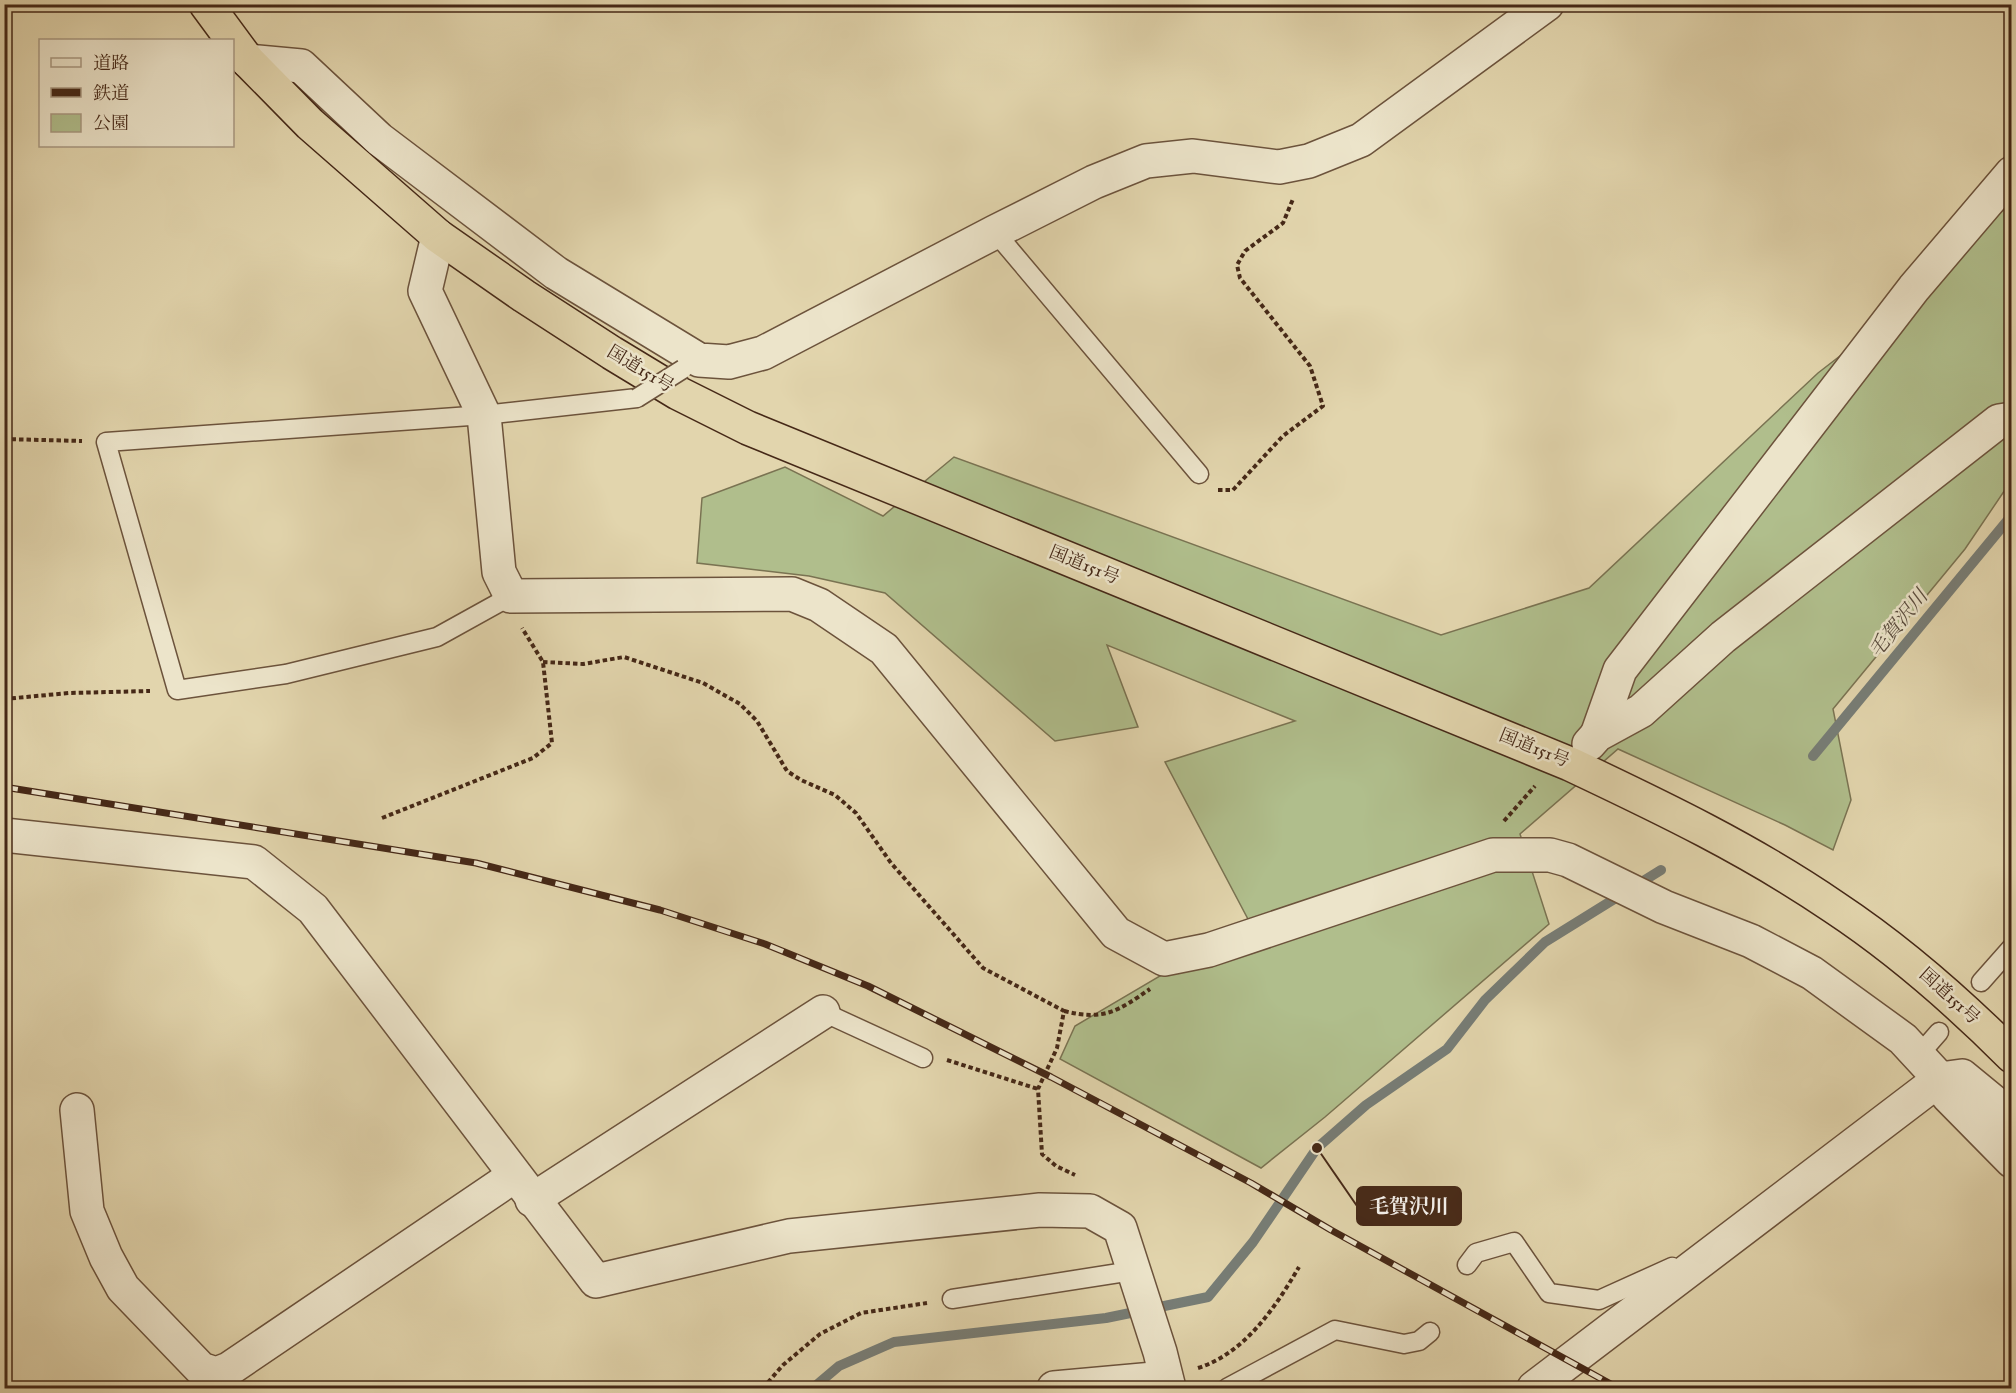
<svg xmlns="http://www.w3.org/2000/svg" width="2016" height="1393" font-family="'IM FELL English','Noto Serif JP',serif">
	<rect width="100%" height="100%" fill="#e2d5ad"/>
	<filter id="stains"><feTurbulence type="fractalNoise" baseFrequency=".00333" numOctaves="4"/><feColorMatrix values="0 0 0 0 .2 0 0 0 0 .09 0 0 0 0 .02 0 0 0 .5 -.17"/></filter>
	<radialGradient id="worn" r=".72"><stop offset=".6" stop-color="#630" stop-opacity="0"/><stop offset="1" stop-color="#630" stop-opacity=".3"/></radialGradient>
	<!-- green -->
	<polygon fill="#b0be8c" stroke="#7a7352" stroke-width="1.5" points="2011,203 2011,481 1965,549 1833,709 1851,800 1833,850 1785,825 1618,749 1520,834 1549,924 1325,1117 1261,1168 1060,1059 1075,1026 1250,923 1165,762 1295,721 1107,645 1138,727 1055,741 885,593 809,576 697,563 702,498 785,467 883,516 954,457 1441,635 1589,588 1818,373 1858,342"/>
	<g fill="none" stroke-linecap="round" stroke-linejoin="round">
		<!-- stream -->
		<g stroke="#777d76" stroke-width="10">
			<polyline points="1813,756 2012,515"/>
			<polyline points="813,1388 839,1366 894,1342 1106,1318 1208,1297 1253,1242 1317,1148 1366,1105 1447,1049 1485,1000 1545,942 1661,870"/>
		</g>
		<!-- lane casing -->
		<g stroke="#6c533c" stroke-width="21">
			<g id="lane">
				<polyline points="995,232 1199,474"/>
				<polyline points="511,596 437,637 286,674 177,690 106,442 484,415 637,398"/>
				<polyline points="1981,982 2012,947"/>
				<polyline points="823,1012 923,1058"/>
				<polyline points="1918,1056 1939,1032"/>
				<polyline points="1467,1265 1476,1253 1514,1242 1549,1293 1599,1300 1672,1267 1677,1273"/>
				<polyline points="952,1299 1132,1271"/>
				<polyline points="1227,1388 1335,1330 1404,1344 1419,1341 1430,1332"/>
			</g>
		</g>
		<!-- street casing -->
		<g stroke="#6c533c" stroke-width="36">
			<g id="street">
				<polyline points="248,61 301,66 379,139 556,273 699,360 729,362 763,353 995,232 1094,182 1146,161 1193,156 1279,167 1309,161 1361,140 1547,4"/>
				<polyline points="438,236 425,291 484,415 499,572 511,596 792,594 819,605 884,649 1116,933 1164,959 1209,950 1493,855 1550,855 1568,860 1664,907 1751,941 1812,973 1903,1039 1940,1079 1948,1096 2012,1161"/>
				<polyline points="1597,735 1620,670 1914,288 2012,173"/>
				<polyline points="1589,744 1597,735 1641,711 1723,637 1999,421 2012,419"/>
				<polyline points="4,835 254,862 313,909 596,1281 789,1236 1040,1210 1090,1211 1120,1228 1160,1352 1169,1388"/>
				<polyline points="77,1110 87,1211 106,1257 123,1288 201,1369 216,1374 229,1369 514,1176"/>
				<polyline points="532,1200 823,1012"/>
				<polyline points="1054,1388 1165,1378"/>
				<polyline points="1534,1388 1940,1079 1962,1076 2012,1117"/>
			</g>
		</g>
		<!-- highway casing -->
		<g stroke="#452817" stroke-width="36">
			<path id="highway" d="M206,4l42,57 62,63 128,112 86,60 88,57 66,40 70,35 822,336c91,43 181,86 264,143 65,43 123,94 178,149"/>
		</g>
		<!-- path -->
		<g stroke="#452817" stroke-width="4" stroke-dasharray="4.5 3" stroke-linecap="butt">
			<polyline points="4,439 82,441"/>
			<polyline points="1218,490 1233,490 1283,436 1323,406 1310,366 1240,278 1237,265 1245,251 1283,223 1293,199"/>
			<polyline points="543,662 583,664 624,657 703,683 740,704 757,721 787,771 801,780 835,795 856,813 891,863 983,968 1064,1011 1057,1048 1038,1089 1042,1154 1056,1166 1075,1175"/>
			<polyline points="4,699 69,693 150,691"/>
			<polyline points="382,818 533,758 552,743 543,662 522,628"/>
			<polyline points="1504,821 1535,786"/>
			<path d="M1064,1011c40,10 54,0 86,-22"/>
			<polyline points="947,1060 1038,1089"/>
			<path d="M1198,1368c47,-15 77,-60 101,-101"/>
			<polyline points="763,1388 783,1365 820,1334 861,1313 927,1303"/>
		</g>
		<!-- lane -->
		<use href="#lane" stroke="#ece4ca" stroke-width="18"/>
		<!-- street -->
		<use href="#street" stroke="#ece4ca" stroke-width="33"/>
		<!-- highway -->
		<use href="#highway" stroke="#e2d5ad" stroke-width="33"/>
		<!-- rail casing -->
		<g stroke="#452817" stroke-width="7">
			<polyline id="rail" points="4,787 476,863 660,910 765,944 868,986 1051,1077 1251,1183 1331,1230 1618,1388"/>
		</g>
		<!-- rail -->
		<use href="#rail" stroke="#ece4ca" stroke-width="4.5" stroke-dasharray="14" stroke-linecap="butt"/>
		<!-- lane-bridge casing -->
		<g stroke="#6c533c" stroke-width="21" stroke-linecap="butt">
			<polyline id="lane-bridge" points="637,398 683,369"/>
		</g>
		<!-- lane-bridge -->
		<use href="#lane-bridge" stroke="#ece4ca" stroke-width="18"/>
	</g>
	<g text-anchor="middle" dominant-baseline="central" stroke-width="5" stroke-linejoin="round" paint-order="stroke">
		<!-- street labels -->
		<g font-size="18" fill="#452817" stroke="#ece4ca">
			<text transform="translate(640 370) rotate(31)">国道151号</text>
			<text transform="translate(1084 566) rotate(22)">国道151号</text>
			<text transform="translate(1534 749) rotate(22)">国道151号</text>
			<text transform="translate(1949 997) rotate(42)">国道151号</text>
		</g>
		<!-- water labels -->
		<g font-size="20" font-style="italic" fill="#5a4c3e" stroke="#ece4ca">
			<text transform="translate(1899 624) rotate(-51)">毛賀沢川</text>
		</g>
	</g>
	<!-- callouts -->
	<path fill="none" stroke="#452817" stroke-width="2" d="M1317 1148L1357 1206"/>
	<circle fill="#452817" stroke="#ece4ca" stroke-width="2" cx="1317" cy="1148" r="6"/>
	<rect fill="#452817" stroke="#452817" stroke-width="2" x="1357" y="1187" width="104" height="38" rx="6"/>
	<g font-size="20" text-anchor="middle" font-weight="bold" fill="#fff">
		<text x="1409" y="1213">毛賀沢川</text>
	</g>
	<!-- margin -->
	<rect width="2016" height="1393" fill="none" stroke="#e2d5ad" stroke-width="24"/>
	<rect x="6" y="6" width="2004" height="1381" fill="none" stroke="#452817" stroke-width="3"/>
	<rect x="12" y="12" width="1992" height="1369" fill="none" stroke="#452817" stroke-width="1.5"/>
	<!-- legend -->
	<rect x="39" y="39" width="195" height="108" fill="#ece4ca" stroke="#a99982" stroke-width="1.5"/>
	<rect x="51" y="58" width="30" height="9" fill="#ece4ca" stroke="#a99982" stroke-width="1.5"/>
	<text x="93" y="69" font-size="18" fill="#452817">道路</text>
	<rect x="51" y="88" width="30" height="9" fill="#452817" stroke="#a99982" stroke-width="1.5"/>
	<text x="93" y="99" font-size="18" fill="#452817">鉄道</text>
	<rect x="51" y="114" width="30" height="18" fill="#b0be8c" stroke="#a99982" stroke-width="1.5"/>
	<text x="93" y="129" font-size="18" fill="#452817">公園</text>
	<rect width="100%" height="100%" filter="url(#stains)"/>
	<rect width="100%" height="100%" fill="url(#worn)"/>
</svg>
